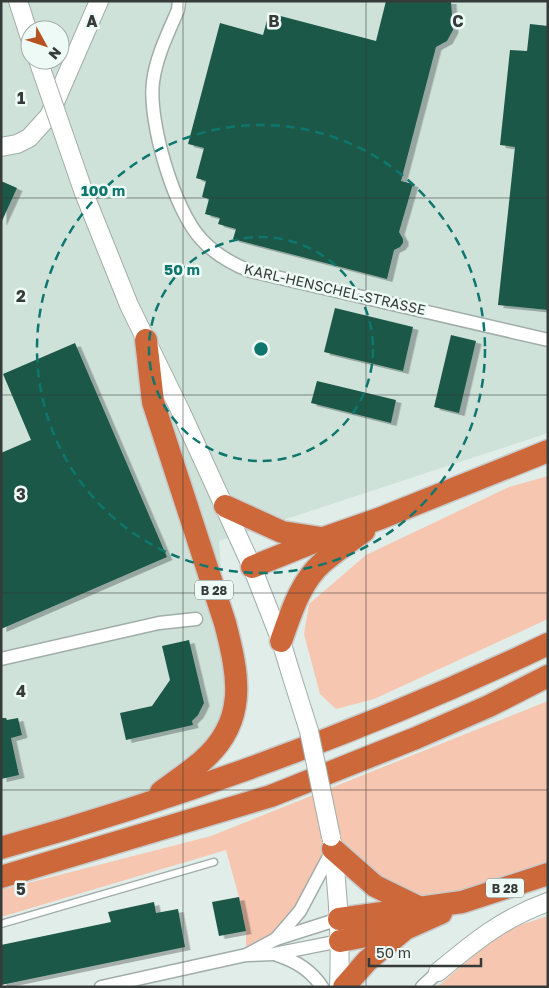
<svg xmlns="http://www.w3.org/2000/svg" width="549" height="988" font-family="'Golos Text',sans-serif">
	<defs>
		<filter id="shadow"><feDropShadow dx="5.5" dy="3" stdDeviation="0" flood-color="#0004"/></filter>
	</defs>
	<rect width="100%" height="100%" fill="#e1ede8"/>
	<!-- built -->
	<path fill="#cee2da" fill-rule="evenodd" d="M1,1h547v432l-329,108 6,82 2,108 -84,74 -142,43zM30,30h30v30h-30z"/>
	<!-- green -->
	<g fill="#f7c6b1">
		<polygon points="548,476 548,619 374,699 336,709 320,694 304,634 309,604 366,555 509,487"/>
		<polygon points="548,701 548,874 421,908 333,850 289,925 246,955 246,931 239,897 226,850 1,917 1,890 211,836"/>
		<polygon points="548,916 548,987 437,987 484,947 517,926"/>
	</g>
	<!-- building -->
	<g fill="#1d5847" filter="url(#shadow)">
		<polygon points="386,1 451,1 453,30 447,41 436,47 401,181 413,184 399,232 403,239 403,243 400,247 394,250 387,279 233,239 236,229 218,224 220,218 205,214 209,199 202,197 206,181 196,178 204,148 188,144 220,23 263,35 269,13 376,41"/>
		<polygon points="530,24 548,26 548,310 498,305 515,147 500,145 510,50 527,51"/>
		<polygon points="1,181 17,188 1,223"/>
		<polygon points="335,308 413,327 403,371 324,352"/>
		<polygon points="451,335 476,341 459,413 434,407"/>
		<polygon points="75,343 167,557 1,629 1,453 31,440 3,374"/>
		<polygon points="317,381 396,400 391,423 311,403"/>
		<polygon points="189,640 204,703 198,715 192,721 193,725 126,740 120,713 152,706 170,680 162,646"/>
		<polygon points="1,718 6,718 7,720 18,718 22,735 11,738 19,775 1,779"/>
		<polygon points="239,897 246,931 219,936 212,902"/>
		<polygon points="154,902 156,913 178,909 185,947 1,985 1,945 111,922 108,912"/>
	</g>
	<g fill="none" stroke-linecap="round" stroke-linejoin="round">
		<!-- lane casing -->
		<g stroke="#a1ada8" stroke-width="9">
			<polyline id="lane" points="1,924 214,862"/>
		</g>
		<!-- street casing -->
		<g stroke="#a1ada8" stroke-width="15">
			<g id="street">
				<path d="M179,1l-1,9c-10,23 -22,47 -25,72 -5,39 21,129 49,158 13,14 30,24 48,31l298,69"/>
				<polyline points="1,659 159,623 196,619"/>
				<polyline points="276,939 300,911 333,849"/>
				<polyline points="248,954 276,939 339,919"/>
				<path d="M277,955c19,6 34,15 45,32"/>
				<polyline points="101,987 246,955 274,954 340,941"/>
				<polyline points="422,987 438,972"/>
			</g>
		</g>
		<!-- secondary casing -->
		<g stroke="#a1ada8" stroke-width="20">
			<g id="secondary">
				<polyline points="18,1 30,38"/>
				<polyline points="1,147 17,144 29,138 49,116 99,1"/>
				<polyline points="84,193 129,305 181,412 252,567 281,641 291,674"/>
				<path d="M332,842c6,48 9,96 7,145"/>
				<path d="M438,972c36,-30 65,-54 110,-70"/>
			</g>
		</g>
		<!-- highway casing -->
		<g stroke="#c7c8c8" stroke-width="25">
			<g id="highway">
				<path d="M146,340l7,62 72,221c14,54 23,99 -24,139 -13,11 -27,20 -40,30"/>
				<polyline points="225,506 282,532 321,538"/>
				<polyline points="252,567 324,538 381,518 548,451"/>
				<path d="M281,641c10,-28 19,-59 42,-79 13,-11 27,-21 41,-31"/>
				<path d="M1,848c187,-53 371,-120 547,-204"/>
				<polyline points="333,849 375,886 420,908"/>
				<polyline points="1,877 271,796 416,738 489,706 548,676"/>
				<polyline points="339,919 462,902 548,874"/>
				<polyline points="340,941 403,929"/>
				<polyline points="344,987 367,961 405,929 441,913"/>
			</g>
		</g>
		<!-- lane -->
		<use href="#lane" stroke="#fff" stroke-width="6"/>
		<!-- street -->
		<use href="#street" stroke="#fff" stroke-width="12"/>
		<!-- secondary -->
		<use href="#secondary" stroke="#fff" stroke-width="18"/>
		<!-- highway -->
		<use href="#highway" stroke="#cd683a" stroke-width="22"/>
		<!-- secondary-bridge casing -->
		<g stroke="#a1ada8" stroke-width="20" stroke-linecap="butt">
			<g id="secondary-bridge">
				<polyline points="38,60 84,193"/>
				<polyline points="291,674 309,731 331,837"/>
			</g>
		</g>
		<!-- secondary-bridge -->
		<use href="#secondary-bridge" stroke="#fff" stroke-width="18"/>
	</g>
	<!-- grid -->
	<path fill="none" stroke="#363b39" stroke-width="1" stroke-opacity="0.55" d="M183,1v986M366,1v986M1,198h547M1,395h547M1,593h547M1,790h547"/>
	<!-- distance rings -->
	<g fill="none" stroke="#0f766e" stroke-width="2.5" stroke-dasharray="9 6">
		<circle cx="261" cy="349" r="112"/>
		<circle cx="261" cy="349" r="224"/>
	</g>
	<g text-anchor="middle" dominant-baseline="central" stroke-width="5" stroke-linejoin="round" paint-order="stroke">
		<!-- shield labels -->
		<g fill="#eefaf5" stroke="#6d7471" stroke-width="1">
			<rect x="195" y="580.5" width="38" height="19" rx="4"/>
			<rect x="486" y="878.5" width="38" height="19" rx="4"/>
		</g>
		<g font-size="12" font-weight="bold" fill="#363b39">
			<text x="214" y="590">B 28</text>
			<text x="505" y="888">B 28</text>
		</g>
		<!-- street labels -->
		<g font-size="14" fill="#363b39" stroke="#eefaf5">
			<text transform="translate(335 289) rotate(13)">KARL-HENSCHEL-STRASSE</text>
		</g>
	</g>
	<g font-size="16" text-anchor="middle" font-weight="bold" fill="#363b39" stroke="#eefaf5" stroke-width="5" stroke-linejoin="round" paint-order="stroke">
		<text x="92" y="27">A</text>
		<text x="274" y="27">B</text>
		<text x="458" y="27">C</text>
		<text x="21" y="104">1</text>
		<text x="21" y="302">2</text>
		<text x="21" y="500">3</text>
		<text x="21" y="697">4</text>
		<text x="21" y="895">5</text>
	</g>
	<circle cx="261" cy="349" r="8" fill="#0f766e" stroke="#eefaf5" stroke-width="2.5"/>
	<g font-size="15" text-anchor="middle" font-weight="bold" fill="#0f766e" stroke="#eefaf5" stroke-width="5" stroke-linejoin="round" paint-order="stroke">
		<text x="103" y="196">100 m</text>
		<text x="182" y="275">50 m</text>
	</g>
	<!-- border -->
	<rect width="549" height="988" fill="none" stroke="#363b39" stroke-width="5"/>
	<!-- north arrow -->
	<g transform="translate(45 45) rotate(130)"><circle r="24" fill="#eefaf5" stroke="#a4aeaa"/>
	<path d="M0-4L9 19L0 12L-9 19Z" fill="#b75320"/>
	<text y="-8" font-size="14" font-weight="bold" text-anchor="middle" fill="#363b39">N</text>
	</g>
	<!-- scale -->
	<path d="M369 958v8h112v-8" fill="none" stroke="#363b39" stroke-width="2.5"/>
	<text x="376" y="958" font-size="15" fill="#363b39" stroke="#eefaf5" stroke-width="4" paint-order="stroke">50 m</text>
</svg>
